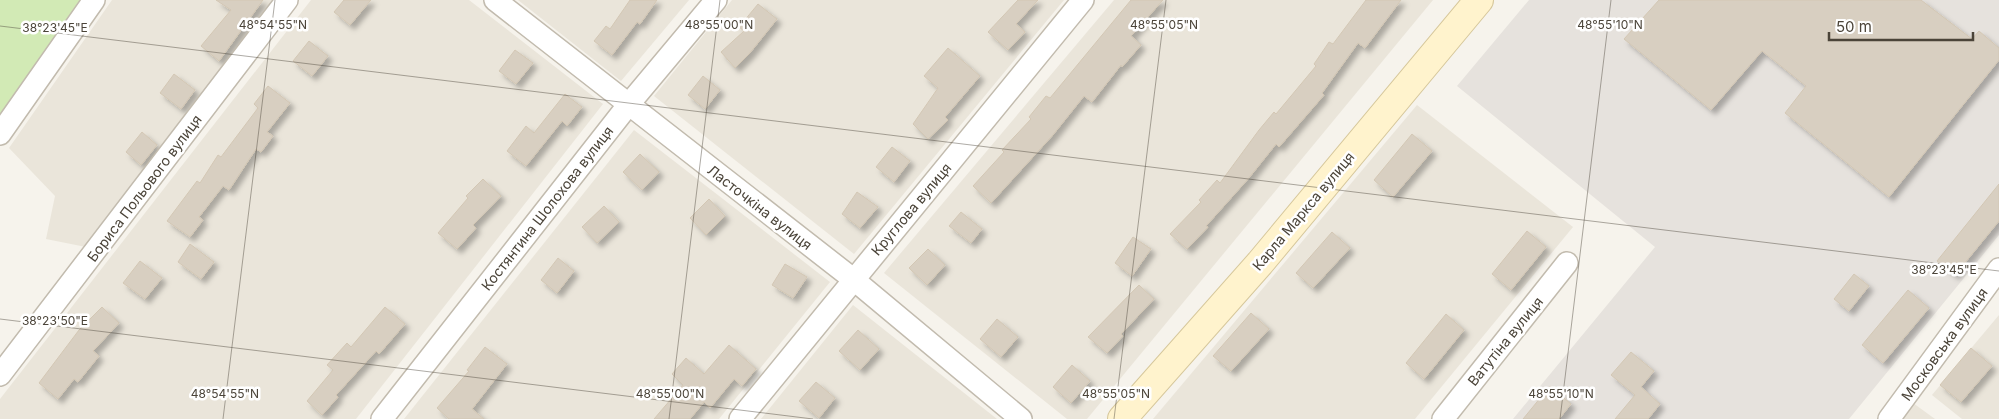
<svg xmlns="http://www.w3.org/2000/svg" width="1999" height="419" font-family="Inter,sans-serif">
	<defs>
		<filter id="shadow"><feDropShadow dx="4.5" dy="4.5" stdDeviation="2.5" flood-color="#0004"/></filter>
	</defs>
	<rect width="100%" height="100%" fill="#f6f3ec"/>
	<!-- residential -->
	<g fill="#eae5da">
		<polygon points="112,0 273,0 86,247 46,239 55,196 9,148"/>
		<polygon points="311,0 469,0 603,104 356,419 0,419 0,399"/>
		<polygon points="518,0 689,0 621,81"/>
		<polygon points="732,0 1064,0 854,254 654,96"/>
		<polygon points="1114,0 1433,0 1087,419 1067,419 884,273"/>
		<polygon points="1417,105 1573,227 1415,419 1153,419"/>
		<polygon points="634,130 830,282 719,419 404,419"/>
		<polygon points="853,305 997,419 761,419"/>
		<polygon points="1999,315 1999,419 1962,419 1932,395"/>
		<polygon points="1913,403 1935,419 1900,419"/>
	</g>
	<!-- industrial -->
	<polygon fill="#e6e2dd" points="1529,0 1999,0 1999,235 1849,419 1513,419 1655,247 1457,86"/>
	<!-- green -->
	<polygon fill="#d2eab5" points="0,0 85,0 0,119"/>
	<!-- building -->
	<g fill="#d8cfc1" stroke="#d3c7b4" filter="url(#shadow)">
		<polygon points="216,0 263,0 219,61 201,46 231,10"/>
		<polygon points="344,0 371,0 350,25 334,12"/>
		<polygon points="630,0 657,0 640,24 637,22 612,55 594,41 606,26 610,29"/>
		<polygon points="1018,0 1038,0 1016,24 1025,32 1008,50 988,32"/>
		<polygon points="1131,0 1163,0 1131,36 1141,45 1122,67 1121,65 1092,102 1084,96 1052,136 991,203 973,186 1004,152 1002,150 1031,119 1029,117 1046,96 1050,98"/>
		<polygon points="1366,0 1401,0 1365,48 1358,43 1322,93 1324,95 1279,147 1276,144 1248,179 1206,226 1208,227 1187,249 1170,234 1201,202 1199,200 1217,180 1220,183 1259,130 1274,112 1276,114 1316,66 1314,64 1329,42 1333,44"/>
		<polygon points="1659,0 1921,0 1972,39 1979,31 1999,48 1999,60 1889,197 1785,113 1806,86 1762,51 1711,110 1624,39"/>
		<polygon points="758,4 777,19 749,54 735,68 721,52 744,31 739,27"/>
		<polygon points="309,41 328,56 312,76 293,61"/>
		<polygon points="948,48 980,76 945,117 948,120 928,139 913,124 938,88 924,76"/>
		<polygon points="515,50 533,63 516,84 499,71"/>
		<polygon points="174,74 195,90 181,109 160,93"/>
		<polygon points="703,76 720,90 705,109 688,95"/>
		<polygon points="268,86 290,103 267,132 273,136 261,152 256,149 229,190 223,186 199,217 203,220 190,237 167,221 197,181 200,183 218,155 221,157 258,108 254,104"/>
		<polygon points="565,94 582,107 567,126 562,121 526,166 507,151 526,126 534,133"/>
		<polygon points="142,132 157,145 141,165 126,152"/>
		<polygon points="1412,134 1432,151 1393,197 1374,180"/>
		<polygon points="892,147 910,161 894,182 876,167"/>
		<polygon points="640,154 659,172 642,190 623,172"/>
		<polygon points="483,179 501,196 473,225 476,228 457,249 438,233 468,198 466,196"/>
		<polygon points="1999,184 1999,221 1955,275 1937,261"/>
		<polygon points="857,192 878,207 860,228 842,214"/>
		<polygon points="709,199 725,216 706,235 690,218"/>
		<polygon points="604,206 619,222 597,243 582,227"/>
		<polygon points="961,212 982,229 971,243 949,226"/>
		<polygon points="1527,231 1546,247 1511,290 1492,274"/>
		<polygon points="1332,232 1350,248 1313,288 1296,273"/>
		<polygon points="1133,237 1151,249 1132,276 1115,263"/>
		<polygon points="190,244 214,262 201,279 178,262"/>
		<polygon points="928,249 945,265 927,285 909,268"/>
		<polygon points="558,258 574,271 557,293 541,280"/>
		<polygon points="140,261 162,278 145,299 123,283"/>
		<polygon points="785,264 807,277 793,298 772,285"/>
		<polygon points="1854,274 1869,286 1849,311 1834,299"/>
		<polygon points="1139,285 1154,299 1121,334 1123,336 1107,353 1088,337"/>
		<polygon points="1908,290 1929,308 1883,363 1862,345"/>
		<polygon points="102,307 119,323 93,351 99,356 78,382 74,379 58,399 39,383 79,330"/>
		<polygon points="385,307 405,324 379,354 376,351 336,395 338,397 322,415 307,401 333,370 327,365 347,343 351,347"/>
		<polygon points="1251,313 1269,329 1231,371 1213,356"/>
		<polygon points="1446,314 1464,330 1424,379 1406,363"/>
		<polygon points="997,319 1018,337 1001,357 980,339"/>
		<polygon points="858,330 879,349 860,370 839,351"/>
		<polygon points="729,345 756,369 742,386 734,379 710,408 704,402 690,419 654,419 683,385 672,374 686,358 704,374"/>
		<polygon points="485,347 507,364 472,409 484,419 449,419 437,408 469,371 467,370"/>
		<polygon points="1971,348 1992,366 1961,402 1940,385"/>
		<polygon points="1631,352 1654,371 1641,387 1660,404 1648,419 1615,419 1635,395 1611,375"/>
		<polygon points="1072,365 1090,381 1071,403 1053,387"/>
		<polygon points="816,382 835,398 819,418 799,401"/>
		<polygon points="1550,386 1571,404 1559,419 1523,419"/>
	</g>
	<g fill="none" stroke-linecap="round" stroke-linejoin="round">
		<!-- street casing -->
		<g stroke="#c2bbae" stroke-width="24">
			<g id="street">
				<polyline points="495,0 853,279 1021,419"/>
				<polyline points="0,134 94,0"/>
				<polyline points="0,375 287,0"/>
				<polyline points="382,419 629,104 716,0"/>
				<polyline points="740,419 1083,0"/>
				<polyline points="1443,419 1567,263"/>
				<polyline points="1889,419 1999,269"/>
			</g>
		</g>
		<!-- secondary casing -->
		<g stroke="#d6c79b" stroke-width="30">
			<polyline id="secondary" points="1122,419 1260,263 1479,0"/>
		</g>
		<!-- street -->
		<use href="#street" stroke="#fff" stroke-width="21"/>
		<!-- secondary -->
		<use href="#secondary" stroke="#fff3cd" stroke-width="28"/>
	</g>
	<!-- ticks -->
	<path fill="none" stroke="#4b4439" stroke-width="1" stroke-opacity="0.45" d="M0,26l1999,245M0,319l813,100M223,419l52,-419M669,419l51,-419M1114,419l52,-419M1560,419l51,-419"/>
	<g text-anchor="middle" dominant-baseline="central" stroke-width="5" stroke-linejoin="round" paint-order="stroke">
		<!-- street labels -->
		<g font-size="14" fill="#4b4439" stroke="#fff">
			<text transform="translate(144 188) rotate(-53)">Бориса Польового вулиця</text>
			<text transform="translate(760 207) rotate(38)">Ласточкіна вулиця</text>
			<text transform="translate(547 208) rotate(-52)">Костянтина Шолохова вулиця</text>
			<text transform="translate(911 209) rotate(-50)">Круглова вулиця</text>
			<text transform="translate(1303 211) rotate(-50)">Карла Маркса вулиця</text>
			<text transform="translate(1505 341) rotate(-51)">Ватутіна вулиця</text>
			<text transform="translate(1944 344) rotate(-54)">Московська вулиця</text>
		</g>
	</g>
	<g font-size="12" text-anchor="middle" fill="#4b4439" stroke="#fff" stroke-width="5" stroke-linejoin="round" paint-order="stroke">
		<text x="273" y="29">48°54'55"N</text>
		<text x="719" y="29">48°55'00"N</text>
		<text x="1164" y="29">48°55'05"N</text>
		<text x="1610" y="29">48°55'10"N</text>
		<text x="55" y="32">38°23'45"E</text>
		<text x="1944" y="274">38°23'45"E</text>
		<text x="55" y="325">38°23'50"E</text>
		<text x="225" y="398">48°54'55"N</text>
		<text x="670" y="398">48°55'00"N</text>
		<text x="1116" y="398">48°55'05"N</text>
		<text x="1561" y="398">48°55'10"N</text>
	</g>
	<!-- scale -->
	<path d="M1829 32v8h144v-8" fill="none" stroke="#4b4439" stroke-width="2.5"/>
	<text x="1836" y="32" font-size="15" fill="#4b4439" stroke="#ffffff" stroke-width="4" paint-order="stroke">50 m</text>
</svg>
